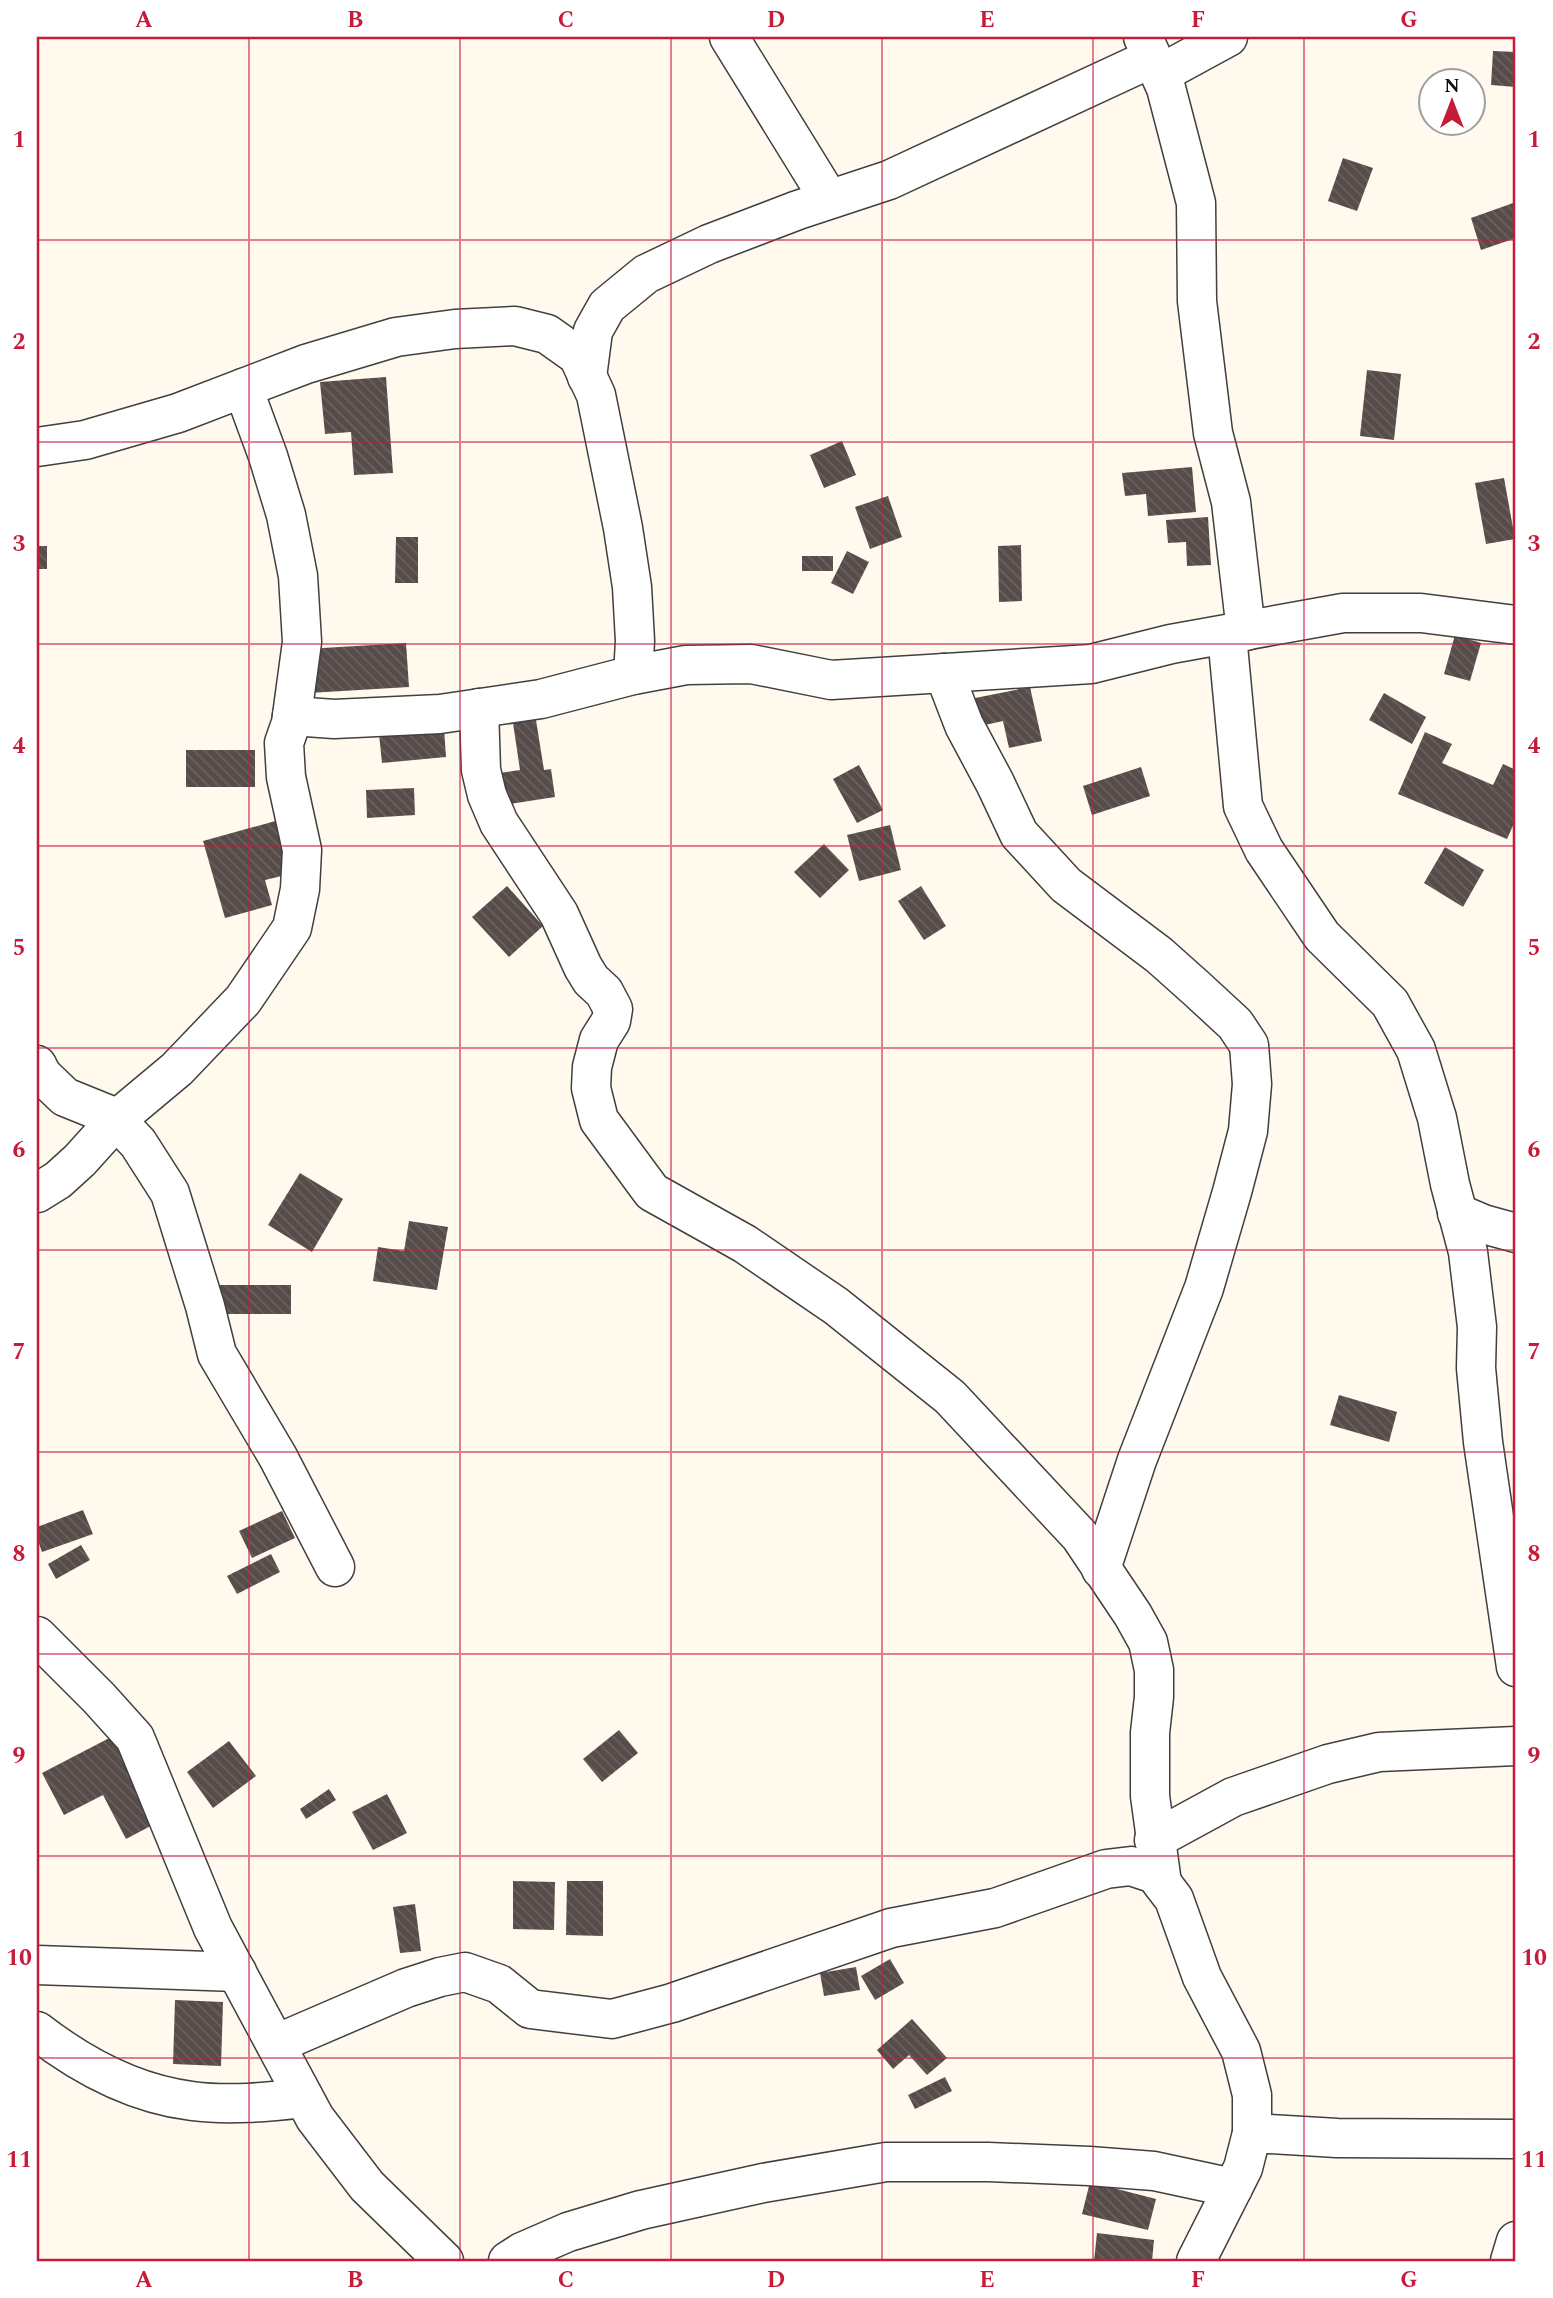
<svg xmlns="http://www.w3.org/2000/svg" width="1553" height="2298" font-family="Spectral,serif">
	<defs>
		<pattern id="building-back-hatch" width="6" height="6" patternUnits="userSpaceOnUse" patternTransform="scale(1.75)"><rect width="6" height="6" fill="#574c49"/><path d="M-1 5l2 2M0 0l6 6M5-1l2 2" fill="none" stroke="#6a615f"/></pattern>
	</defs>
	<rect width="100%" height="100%" fill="#fff9ee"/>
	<!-- building -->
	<g fill="url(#building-back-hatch)">
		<polygon points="1493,51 1516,52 1516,87 1491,85"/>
		<polygon points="1343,158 1373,168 1357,211 1328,201"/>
		<polygon points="1516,202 1516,238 1481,250 1471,218"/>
		<polygon points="1367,370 1401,374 1394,440 1360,436"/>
		<polygon points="386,377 393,473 354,475 351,432 325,434 320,382"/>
		<polygon points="842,441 856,475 824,488 810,455"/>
		<polygon points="1192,467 1196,512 1148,516 1146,494 1125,496 1122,473"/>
		<polygon points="1504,478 1515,539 1486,544 1475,483"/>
		<polygon points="888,496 902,537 870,549 855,507"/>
		<polygon points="1208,517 1211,565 1187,566 1186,542 1168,543 1166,520"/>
		<polygon points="396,537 418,537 418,583 395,583"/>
		<polygon points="1021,545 1022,601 999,602 998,546"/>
		<rect x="37" y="546" width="10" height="23"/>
		<polygon points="847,551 869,562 853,594 831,583"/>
		<rect x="802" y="556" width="31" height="15"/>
		<polygon points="1455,635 1481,643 1470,681 1444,674"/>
		<polygon points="406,643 409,687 309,693 306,649"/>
		<polygon points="1030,687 1042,741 1009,748 1003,721 976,727 970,699"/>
		<polygon points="1384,693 1426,717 1412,744 1369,720"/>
		<polygon points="536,720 544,770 551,769 555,797 497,806 492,774 520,770 513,723"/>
		<polygon points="444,728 446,757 382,763 379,734"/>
		<polygon points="1425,732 1452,744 1442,763 1493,785 1503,764 1516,770 1516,819 1507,839 1398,794"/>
		<rect x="186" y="750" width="69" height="37"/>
		<polygon points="859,765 883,810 857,823 833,779"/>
		<polygon points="1141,767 1150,796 1092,815 1083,786"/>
		<polygon points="414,788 415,815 367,818 366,790"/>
		<polygon points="279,820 294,873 265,880 272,905 225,918 203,841"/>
		<polygon points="890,825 901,870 859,881 847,835"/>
		<polygon points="824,844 849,870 820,898 794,872"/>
		<polygon points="1445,847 1484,870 1463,907 1424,883"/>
		<polygon points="507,886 543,926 509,957 472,917"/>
		<polygon points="921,886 946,926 924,940 898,901"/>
		<polygon points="300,1173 343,1199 312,1252 268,1225"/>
		<polygon points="409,1221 448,1227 437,1290 373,1281 378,1247 404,1251"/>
		<rect x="213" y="1285" width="78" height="29"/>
		<polygon points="1339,1395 1397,1412 1389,1442 1330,1425"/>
		<polygon points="83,1510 93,1534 42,1552 37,1538 37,1527"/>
		<polygon points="282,1511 295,1538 252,1558 239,1531"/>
		<polygon points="81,1545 90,1560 56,1579 48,1564"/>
		<polygon points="271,1554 280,1572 237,1594 227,1576"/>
		<polygon points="619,1730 638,1753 602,1782 583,1759"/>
		<polygon points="117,1734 162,1820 126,1839 103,1795 64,1815 42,1773"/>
		<polygon points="229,1741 256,1776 213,1808 187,1772"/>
		<polygon points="329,1789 336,1800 306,1819 300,1809"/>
		<polygon points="387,1794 407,1833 373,1850 352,1812"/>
		<polygon points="513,1881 555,1882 554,1930 513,1929"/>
		<polygon points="567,1881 603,1881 603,1936 566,1935"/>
		<polygon points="415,1904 421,1951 400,1953 393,1907"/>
		<polygon points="890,1959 904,1983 875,2000 861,1976"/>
		<polygon points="856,1967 860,1990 824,1996 820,1973"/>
		<polygon points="175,2000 223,2002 221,2066 173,2064"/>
		<polygon points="912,2019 947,2058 927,2075 909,2055 893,2069 877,2050"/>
		<polygon points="945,2077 952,2091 915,2109 908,2095"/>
		<polygon points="1090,2182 1156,2199 1148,2230 1082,2214"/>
		<polygon points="1097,2233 1154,2240 1152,2261 1094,2261"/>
	</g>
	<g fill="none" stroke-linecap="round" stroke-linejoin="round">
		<!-- minor casing -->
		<g stroke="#404040" stroke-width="41">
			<g id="minor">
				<polyline points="729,37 829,199"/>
				<polyline points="1143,37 1166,88 1196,203 1197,301 1213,433 1231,502 1246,631"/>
				<polyline points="1160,74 1228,37"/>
				<polyline points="587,377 593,331 607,306 646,274 709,244 798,210 889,180 1152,58"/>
				<polyline points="37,447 85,440 178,413 306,364 396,337 455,329 515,326 547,334 578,356 596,395 623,528 632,587 635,641 633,675"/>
				<polyline points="1227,635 1243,806 1264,850 1322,936 1390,1003 1416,1050 1437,1118 1450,1184 1468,1252 1477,1327 1476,1368 1483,1442 1516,1667"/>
				<polyline points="944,673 964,725 995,783 1019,834 1066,885 1159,955 1196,988 1235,1024 1249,1045 1252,1084 1248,1131 1232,1192 1204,1288 1137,1460 1101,1569"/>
				<polyline points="479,708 481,770 487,795 499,823 559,914 583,967 591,980 604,992 613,1009 611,1021 599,1040 592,1067 591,1088 599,1120 652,1192 745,1244 836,1306 950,1397 1080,1536 1133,1615 1148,1642 1154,1670 1154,1697 1150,1733 1150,1796 1162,1883"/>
				<polyline points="292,716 334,719 440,714 541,699 633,675 686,665 751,664 831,680 1091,664 1171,644 1343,613 1421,613 1516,625"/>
				<polyline points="37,1065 42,1075 65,1097 112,1116 138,1143 170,1193 205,1306 217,1354 278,1457 335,1567"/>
				<polyline points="37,1193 58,1180 80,1160 116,1120 177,1069 243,1000 292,928 300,889 302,850 286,777 284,743 291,723 302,642 298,576 286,515 268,456 243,388"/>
				<polyline points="1457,1213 1483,1224 1516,1233"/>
				<polyline points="37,1636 99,1698 135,1738 213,1928 315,2118 367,2186 444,2261"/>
				<polyline points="1154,1840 1233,1797 1328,1764 1379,1752 1516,1746"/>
				<polyline points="37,1965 237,1972"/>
				<path d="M37,2031c44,34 98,63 155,70 37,5 75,1 112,-3"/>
				<polyline points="276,2044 406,1988 440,1977 465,1972 499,1984 530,2009 612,2019 672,2003 891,1928 995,1908 1106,1869 1131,1866 1155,1874 1174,1899 1202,1977 1241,2051 1252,2095 1252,2133 1243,2168 1196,2261"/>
				<polyline points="1252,2133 1337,2138 1516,2139"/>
				<polyline points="508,2261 522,2252 568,2232 641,2210 763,2183 886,2162 988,2162 1089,2166 1154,2171 1233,2188"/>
				<polyline points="1510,2261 1516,2241"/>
			</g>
		</g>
		<!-- minor -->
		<use href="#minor" stroke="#fff" stroke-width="38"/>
	</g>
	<!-- grid -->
	<path fill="none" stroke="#c71b3a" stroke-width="2" stroke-opacity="0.55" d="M249,37v2224M460,37v2224M671,37v2224M882,37v2224M1093,37v2224M1304,37v2224M37,240h1479M37,442h1479M37,644h1479M37,846h1479M37,1048h1479M37,1250h1479M37,1452h1479M37,1654h1479M37,1856h1479M37,2058h1479"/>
	<!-- border -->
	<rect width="1553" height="2298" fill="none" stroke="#ffffff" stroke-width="77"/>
	<!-- north arrow -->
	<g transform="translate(1452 102)"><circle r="33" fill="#ffffff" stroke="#9e9e9e" stroke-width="2"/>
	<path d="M0-5L12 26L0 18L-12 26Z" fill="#c71b3a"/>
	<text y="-10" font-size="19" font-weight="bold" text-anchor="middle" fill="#0d0d0d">N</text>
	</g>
	<rect x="38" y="38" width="1476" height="2222" fill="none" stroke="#c71b3a" stroke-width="2.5"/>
	<g font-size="23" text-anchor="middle" font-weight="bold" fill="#c71b3a">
		<text x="144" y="27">A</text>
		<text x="355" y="27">B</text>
		<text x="566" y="27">C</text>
		<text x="776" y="27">D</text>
		<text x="987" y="27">E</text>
		<text x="1198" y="27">F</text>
		<text x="1409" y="27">G</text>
		<text x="19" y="147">1</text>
		<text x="1534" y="147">1</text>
		<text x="19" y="349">2</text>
		<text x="1534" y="349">2</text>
		<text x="19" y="551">3</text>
		<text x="1534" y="551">3</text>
		<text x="19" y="753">4</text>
		<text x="1534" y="753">4</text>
		<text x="19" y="955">5</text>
		<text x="1534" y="955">5</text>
		<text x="19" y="1157">6</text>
		<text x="1534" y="1157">6</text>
		<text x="19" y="1359">7</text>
		<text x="1534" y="1359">7</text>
		<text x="19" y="1561">8</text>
		<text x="1534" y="1561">8</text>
		<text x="19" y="1763">9</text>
		<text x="1534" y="1763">9</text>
		<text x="19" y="1965">10</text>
		<text x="1534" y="1965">10</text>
		<text x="19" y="2167">11</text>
		<text x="1534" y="2167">11</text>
		<text x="144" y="2287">A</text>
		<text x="355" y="2287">B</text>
		<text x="566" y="2287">C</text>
		<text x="776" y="2287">D</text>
		<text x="987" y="2287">E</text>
		<text x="1198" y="2287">F</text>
		<text x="1409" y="2287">G</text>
	</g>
</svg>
